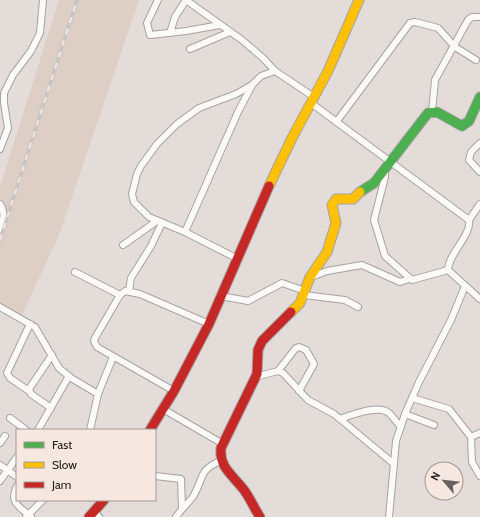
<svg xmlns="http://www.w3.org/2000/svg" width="480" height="517" font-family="Cabin,sans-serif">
	<rect width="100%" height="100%" fill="#e4dcd8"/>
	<!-- built -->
	<polygon fill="#ddcfc6" points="59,0 139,0 59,235 21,317 0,304 0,187"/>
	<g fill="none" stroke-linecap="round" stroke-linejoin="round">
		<!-- street casing -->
		<g stroke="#a8a29f" stroke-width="8">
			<g id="street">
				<polyline points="158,0 147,23 150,35 186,31 220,25"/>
				<polyline points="170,33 175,17 186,0 242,40 263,58 275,71 314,97"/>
				<polyline points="190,49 230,32"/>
				<path d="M311,103l158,117c3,15 -21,34 -21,50l32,29"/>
				<polyline points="432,112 435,80 468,20 472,17 480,17"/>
				<polyline points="337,121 410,23 415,22 438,28 455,47 476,60"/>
				<polyline points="480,143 471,152 469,160 480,172"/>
				<polyline points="0,149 8,128 4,103 4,93 13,75 31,51 40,33 43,0"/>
				<polyline points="385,170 385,177 374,220 385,256 412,280 448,270"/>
				<path d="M0,204c6,9 3,17 0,26"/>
				<polyline points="469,220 480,204"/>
				<polyline points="185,232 238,112 252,85 261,76 275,71"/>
				<polyline points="123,245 157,221"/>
				<polyline points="238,259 185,232 149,217 134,202 132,194 137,174 141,166 157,144 177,124 199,108 236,94 252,85"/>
				<polyline points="75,272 120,295"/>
				<polyline points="311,277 327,271 362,265 400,282 409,279"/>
				<polyline points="129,291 131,278 151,246 162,223"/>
				<polyline points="304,295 345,300 358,307"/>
				<polyline points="221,296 248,301 282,283 305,291"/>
				<polyline points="0,307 35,327 59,368 71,378 98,394"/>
				<polyline points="278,371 296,348 299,347 306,350 314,364 299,391"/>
				<polyline points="255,377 278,371 283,373 308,400 334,414 394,464"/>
				<polyline points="29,391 10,378 7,373 30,324"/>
				<polyline points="174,391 97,347 94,341 95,338 120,295 125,291 140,294 209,324"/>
				<polyline points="412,398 449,409 471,437 472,462 480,476"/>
				<polyline points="51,408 31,394 29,389 52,355"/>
				<polyline points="163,409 223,444"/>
				<polyline points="405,414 434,425"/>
				<polyline points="10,418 26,430"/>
				<path d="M340,419c11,-4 38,-15 49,-6 4,4 8,10 12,14"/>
				<polyline points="38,430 69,376"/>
				<polyline points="90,430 98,394 113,357"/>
				<polyline points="471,437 480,433"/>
				<polyline points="0,443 5,436"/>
				<polyline points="0,465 17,477"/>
				<polyline points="155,476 181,479 182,508"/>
				<polyline points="0,481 17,457"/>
				<path d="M17,486c-8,17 2,20 14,31"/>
				<polyline points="95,512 99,517"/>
				<polyline points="26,517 43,500"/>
				<path d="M176,517c5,-8 13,-14 18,-22 11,-20 4,-24 28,-35"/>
				<polyline points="389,517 396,441 405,414 419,382 451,320 465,286"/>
			</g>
		</g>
		<!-- fast casing -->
		<g stroke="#a8a29f" stroke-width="11">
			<polyline id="fast" points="360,192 374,183 428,113 437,112 462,126 469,121 480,97"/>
		</g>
		<!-- slow casing -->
		<g stroke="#a8a29f" stroke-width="11">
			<g id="slow">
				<polyline points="269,186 292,138 328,71 359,0"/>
				<polyline points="291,312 300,303 310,277 327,252 336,223 332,205 336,199 353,199 360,192"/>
			</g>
		</g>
		<!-- jam casing -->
		<g stroke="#a8a29f" stroke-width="11">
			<g id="jam">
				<polyline points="150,430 174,391 209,324 269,186"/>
				<polyline points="89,517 104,500"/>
				<path d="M260,517c-6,-9 -10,-19 -16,-27 -11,-15 -25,-22 -23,-42l36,-74 1,-24 4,-9 29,-29"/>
			</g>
		</g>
		<!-- street -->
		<use href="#street" stroke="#fbfaf9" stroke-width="6"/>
		<!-- fast -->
		<use href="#fast" stroke="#4caf50" stroke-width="9"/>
		<!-- slow -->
		<use href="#slow" stroke="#ffc107" stroke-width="9"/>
		<!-- jam -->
		<use href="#jam" stroke="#c62828" stroke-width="9"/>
		<!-- rail casing -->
		<g stroke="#c7c5c4" stroke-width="3.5">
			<polyline id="rail" points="0,240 77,0"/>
		</g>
		<!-- rail -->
		<use href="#rail" stroke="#f6e8e0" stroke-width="2" stroke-dasharray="6" stroke-linecap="butt"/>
	</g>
	<!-- legend -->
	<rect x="16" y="429" width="140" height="72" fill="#f6e8e0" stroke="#a29892"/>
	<rect x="24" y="442" width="20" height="6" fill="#4caf50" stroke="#a29892"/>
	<text x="52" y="449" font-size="12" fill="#25201d">Fast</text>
	<rect x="24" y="462" width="20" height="6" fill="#ffc107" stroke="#a29892"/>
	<text x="52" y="469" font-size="12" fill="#25201d">Slow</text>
	<rect x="24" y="482" width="20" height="6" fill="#c62828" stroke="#a29892"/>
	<text x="52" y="489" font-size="12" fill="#25201d">Jam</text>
	<!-- north arrow -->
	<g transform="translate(444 481) rotate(298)"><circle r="19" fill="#f6e8e0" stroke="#a29892"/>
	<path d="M0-3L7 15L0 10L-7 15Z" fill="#68625e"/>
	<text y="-6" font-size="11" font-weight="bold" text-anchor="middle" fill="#25201d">N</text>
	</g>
</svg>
